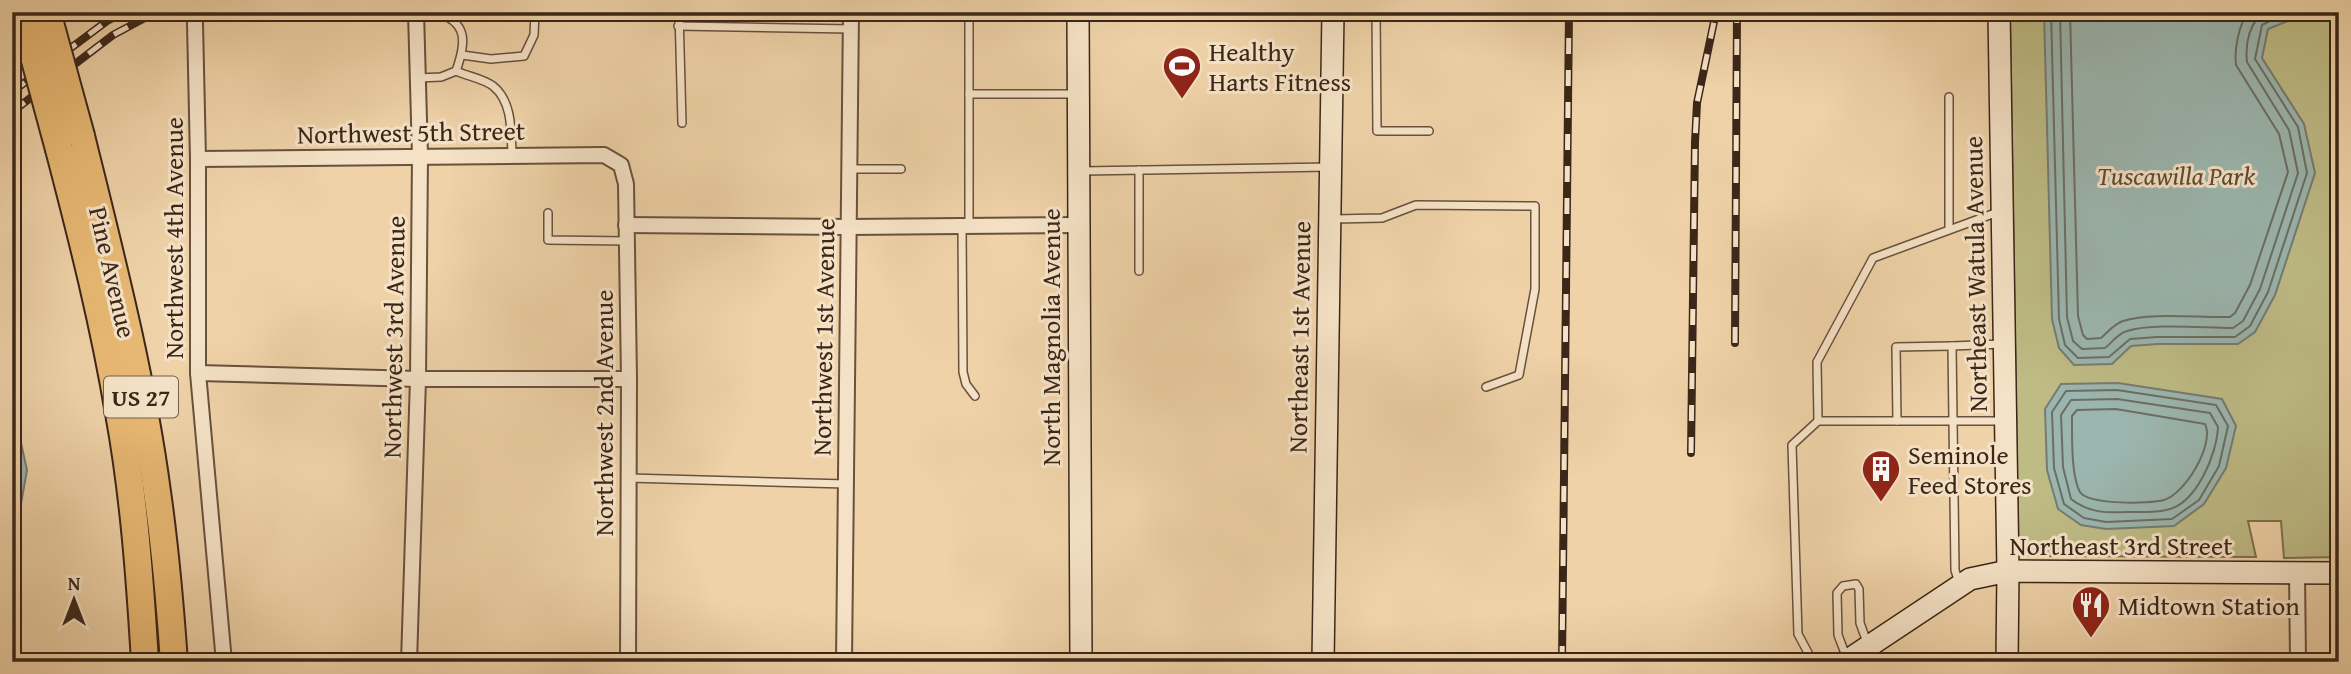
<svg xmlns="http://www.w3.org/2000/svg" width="2351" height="674" font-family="'Gentium Book Plus',serif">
	<rect width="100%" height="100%" fill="#efd2a8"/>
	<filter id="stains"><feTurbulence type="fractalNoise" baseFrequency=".00286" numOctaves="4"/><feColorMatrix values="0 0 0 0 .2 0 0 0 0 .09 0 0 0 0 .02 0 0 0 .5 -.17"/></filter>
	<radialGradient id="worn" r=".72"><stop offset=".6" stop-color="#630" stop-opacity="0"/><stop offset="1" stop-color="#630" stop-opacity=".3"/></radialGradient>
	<!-- green -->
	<polygon fill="#bebb85" stroke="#7c704f" stroke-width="2" points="2010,12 2339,12 2339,557 2284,558 2281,521 2248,521 2256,557 2029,556 2018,538"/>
	<!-- water -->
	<g fill="#9bb6af" stroke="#757c73" stroke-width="2">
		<polygon points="2044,12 2297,12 2288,21 2268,29 2262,58 2304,124 2315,173 2275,295 2255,332 2238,344 2158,344 2131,346 2112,364 2074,365 2059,348 2052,319"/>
		<polygon points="2118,383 2222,399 2236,426 2226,468 2204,504 2174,526 2106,529 2081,525 2058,509 2047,470 2045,409 2061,384"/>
		<polygon points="12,402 27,470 20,510 12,514"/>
	</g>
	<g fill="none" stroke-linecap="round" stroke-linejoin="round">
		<!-- shore -->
		<g stroke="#6b6e64" stroke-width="2">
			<polyline points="2051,12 2059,319 2065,345 2078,358 2109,357 2130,339 2157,337 2235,337 2250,326 2268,292 2307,173 2298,127 2255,59 2262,25 2287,12"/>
			<path d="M2060,12l7,305 6,24 9,8 23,-1c7,-5 13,-15 22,-17 25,-8 77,-3 106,-3l10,-7 17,-32 38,-116 -9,-43 -42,-68c-2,-17 2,-43 20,-50"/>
			<path d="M2070,12l8,304 5,19 4,4 14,-1c7,-6 13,-14 22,-17 28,-9 76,-3 107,-4l5,-4 15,-28 38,-113 -9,-38 -43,-69c-2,-16 3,-40 12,-53"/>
			<polygon points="2117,390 2216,405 2228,426 2219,466 2199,500 2172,519 2106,522 2084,518 2064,504 2054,468 2052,412 2066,391"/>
			<path d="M2117,399l93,14 8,14c-1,27 -22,78 -52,83 -12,3 -26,2 -38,2 -22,1 -39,1 -57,-13l-8,-32 -2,-52 10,-15z"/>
			<path d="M2116,409l89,15c10,20 -20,70 -41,76 -14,4 -76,5 -84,-8 -9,-16 -8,-57 -8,-76l5,-6z"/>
			<polyline points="12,434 20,470 12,506"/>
		</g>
		<!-- lane casing -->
		<g stroke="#68513d" stroke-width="10">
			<g id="lane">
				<polyline points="679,12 682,123"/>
				<polyline points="969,12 969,94"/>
				<polyline points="1376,12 1377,131 1429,131"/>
				<polyline points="678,26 851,29"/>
				<polyline points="462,55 491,59 524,56 534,35 535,12"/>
				<path d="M456,71c11,5 28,8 37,15 20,16 18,46 19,70"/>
				<path d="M418,78l23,-1 15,-6c10,-28 13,-49 -21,-59"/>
				<polyline points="1949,97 1949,229"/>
				<polyline points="850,169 901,169"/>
				<polyline points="1139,170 1139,271"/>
				<polyline points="1082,171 1329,167"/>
				<polyline points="548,213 548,240 627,241"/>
				<polyline points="1334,219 1382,218 1416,205 1535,206 1535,289 1519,375 1486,387"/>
				<polyline points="969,226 969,94 1077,94"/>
				<polyline points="962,227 963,372 966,384 975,396"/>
				<polyline points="1818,421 1817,362 1873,258 1998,212"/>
				<polyline points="1897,421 1896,347 1952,346"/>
				<polyline points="629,478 846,484"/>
				<polyline points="1959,583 1955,570 1952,346 2003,344"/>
				<polyline points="1846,656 1838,635 1837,593 1843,586 1856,584 1859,589 1860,623 1868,645"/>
				<polyline points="1444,658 1444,662"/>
				<polyline points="1813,662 1798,634 1792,445 1818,421 2004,421"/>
			</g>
		</g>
		<!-- street casing -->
		<g stroke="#68513d" stroke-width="18">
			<g id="street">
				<polyline points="195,23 198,159 198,373 224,662"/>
				<polyline points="198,159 604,155 621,165 626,184 629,379 628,662"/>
				<polyline points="626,225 848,227 1077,225"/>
				<polyline points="198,373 418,379 629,379"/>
				<polyline points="2297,573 2298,662"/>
				<polyline points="409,662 418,379 420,156 416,12"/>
				<polyline points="844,662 851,12"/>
			</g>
		</g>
		<!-- secondary casing -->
		<g stroke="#3b2619" stroke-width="24">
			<g id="secondary">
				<polyline points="1078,12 1081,662"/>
				<polyline points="1999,12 2008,571 2007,662"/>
				<polyline points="1323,662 1333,12"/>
				<polyline points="1845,662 1970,579 2008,571 2339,573"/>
			</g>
		</g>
		<!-- highway casing -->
		<g stroke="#3b2619" stroke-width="30">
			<g id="highway">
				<path d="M81,136c29,118 60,236 76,356 8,56 13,113 17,170"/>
				<path d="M59,149c23,88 45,175 60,264 15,82 21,166 26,249"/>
			</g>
		</g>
		<!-- lane -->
		<use href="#lane" stroke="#f5e2c6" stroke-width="7"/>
		<!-- street -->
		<use href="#street" stroke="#f5e2c6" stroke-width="14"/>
		<!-- secondary -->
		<use href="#secondary" stroke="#f5e2c6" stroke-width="21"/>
		<!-- highway -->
		<use href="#highway" stroke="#e8b974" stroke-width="26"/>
		<!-- rail casing -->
		<g stroke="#3b2619" stroke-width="8">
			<g id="rail">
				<polyline points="12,92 107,21 125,12"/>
				<polyline points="12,112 113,35 156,12"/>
				<polyline points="1735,343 1737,12"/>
				<polyline points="1691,453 1695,142 1697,103 1716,12"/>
				<polyline points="1562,662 1569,12"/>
			</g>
		</g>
		<!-- rail -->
		<use href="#rail" stroke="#f5e2c6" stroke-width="5" stroke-dasharray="16" stroke-linecap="butt"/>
		<!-- highway-bridge casing -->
		<g stroke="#3b2619" stroke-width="30" stroke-linecap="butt">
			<g id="highway-bridge">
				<polyline points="22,12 59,149"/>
				<polyline points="47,12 81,136"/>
			</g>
		</g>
		<!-- highway-bridge -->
		<use href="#highway-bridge" stroke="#e8b974" stroke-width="26"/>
	</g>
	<!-- icons -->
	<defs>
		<g id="stadium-pin" transform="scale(2.0125)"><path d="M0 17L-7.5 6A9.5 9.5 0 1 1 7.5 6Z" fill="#8f2418" stroke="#f5e2c6"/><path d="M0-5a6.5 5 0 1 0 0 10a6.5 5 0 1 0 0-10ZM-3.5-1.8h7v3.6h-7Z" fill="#fff"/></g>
		<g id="building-pin" transform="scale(2.0125)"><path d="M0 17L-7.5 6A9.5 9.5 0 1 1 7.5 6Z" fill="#8f2418" stroke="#f5e2c6"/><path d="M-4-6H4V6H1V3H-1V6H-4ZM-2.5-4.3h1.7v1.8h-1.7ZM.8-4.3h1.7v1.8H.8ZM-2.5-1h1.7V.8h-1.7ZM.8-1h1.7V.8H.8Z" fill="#fff"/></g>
		<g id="restaurant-pin" transform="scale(2.0125)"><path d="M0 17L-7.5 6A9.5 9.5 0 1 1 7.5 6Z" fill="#8f2418" stroke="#f5e2c6"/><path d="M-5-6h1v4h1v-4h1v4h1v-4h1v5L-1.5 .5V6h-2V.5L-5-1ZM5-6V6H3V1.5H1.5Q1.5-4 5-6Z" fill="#fff"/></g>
	</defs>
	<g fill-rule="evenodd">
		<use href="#stadium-pin" x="1182" y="66"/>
		<use href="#building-pin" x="1881" y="469"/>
		<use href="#restaurant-pin" x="2091" y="605"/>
	</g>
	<g text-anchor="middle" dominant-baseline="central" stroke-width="6" stroke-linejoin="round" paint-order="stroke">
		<!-- shield labels -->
		<rect fill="#f5e2c6" stroke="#735e4d" stroke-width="2" x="104" y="376.5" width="74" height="41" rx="5"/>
		<g font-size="24" font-weight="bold" fill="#3b2619">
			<text x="141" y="397">US 27</text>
		</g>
		<!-- poi labels -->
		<g font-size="26" fill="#3b2619" stroke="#f5e2c6" text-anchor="start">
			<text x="1209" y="51">Healthy<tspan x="1209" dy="30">Harts Fitness</tspan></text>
			<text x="1908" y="454">Seminole<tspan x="1908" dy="30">Feed Stores</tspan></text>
			<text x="2118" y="605">Midtown Station</text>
		</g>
		<!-- street labels -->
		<g font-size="26" fill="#3b2619" stroke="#f5e2c6">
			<text transform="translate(411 132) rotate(-1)">Northwest 5th Street</text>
			<text transform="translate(173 238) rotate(-90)">Northwest 4th Avenue</text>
			<text transform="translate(113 272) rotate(77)">Pine Avenue</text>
			<text transform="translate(1975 274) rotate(-91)">Northeast Watula Avenue</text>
			<text transform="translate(393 337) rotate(-89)">Northwest 3rd Avenue</text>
			<text transform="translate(823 337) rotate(-89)">Northwest 1st Avenue</text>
			<text transform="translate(1050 337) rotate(-90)">North Magnolia Avenue</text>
			<text transform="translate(1299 337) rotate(-89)">Northeast 1st Avenue</text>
			<text transform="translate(603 413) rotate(-90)">Northwest 2nd Avenue</text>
			<text x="2121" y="545">Northeast 3rd Street</text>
		</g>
		<!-- park labels -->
		<g font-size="26" font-style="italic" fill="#5c4b34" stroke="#f5e2c6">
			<text x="2176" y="175">Tuscawilla Park</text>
		</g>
	</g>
	<!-- margin -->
	<rect width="2351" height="674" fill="none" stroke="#efd2a8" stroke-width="42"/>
	<rect x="14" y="14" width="2323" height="646" fill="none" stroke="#3b2619" stroke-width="3.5"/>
	<rect x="21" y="21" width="2309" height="632" fill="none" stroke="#3b2619" stroke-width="2"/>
	<!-- north arrow -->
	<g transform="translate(74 600)" stroke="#f5e2c6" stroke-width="5" paint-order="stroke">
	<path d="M0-5L12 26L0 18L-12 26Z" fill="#3b2619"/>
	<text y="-10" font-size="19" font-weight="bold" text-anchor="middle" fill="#3b2619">N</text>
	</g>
	<rect width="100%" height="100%" filter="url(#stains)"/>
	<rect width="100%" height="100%" fill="url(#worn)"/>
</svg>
